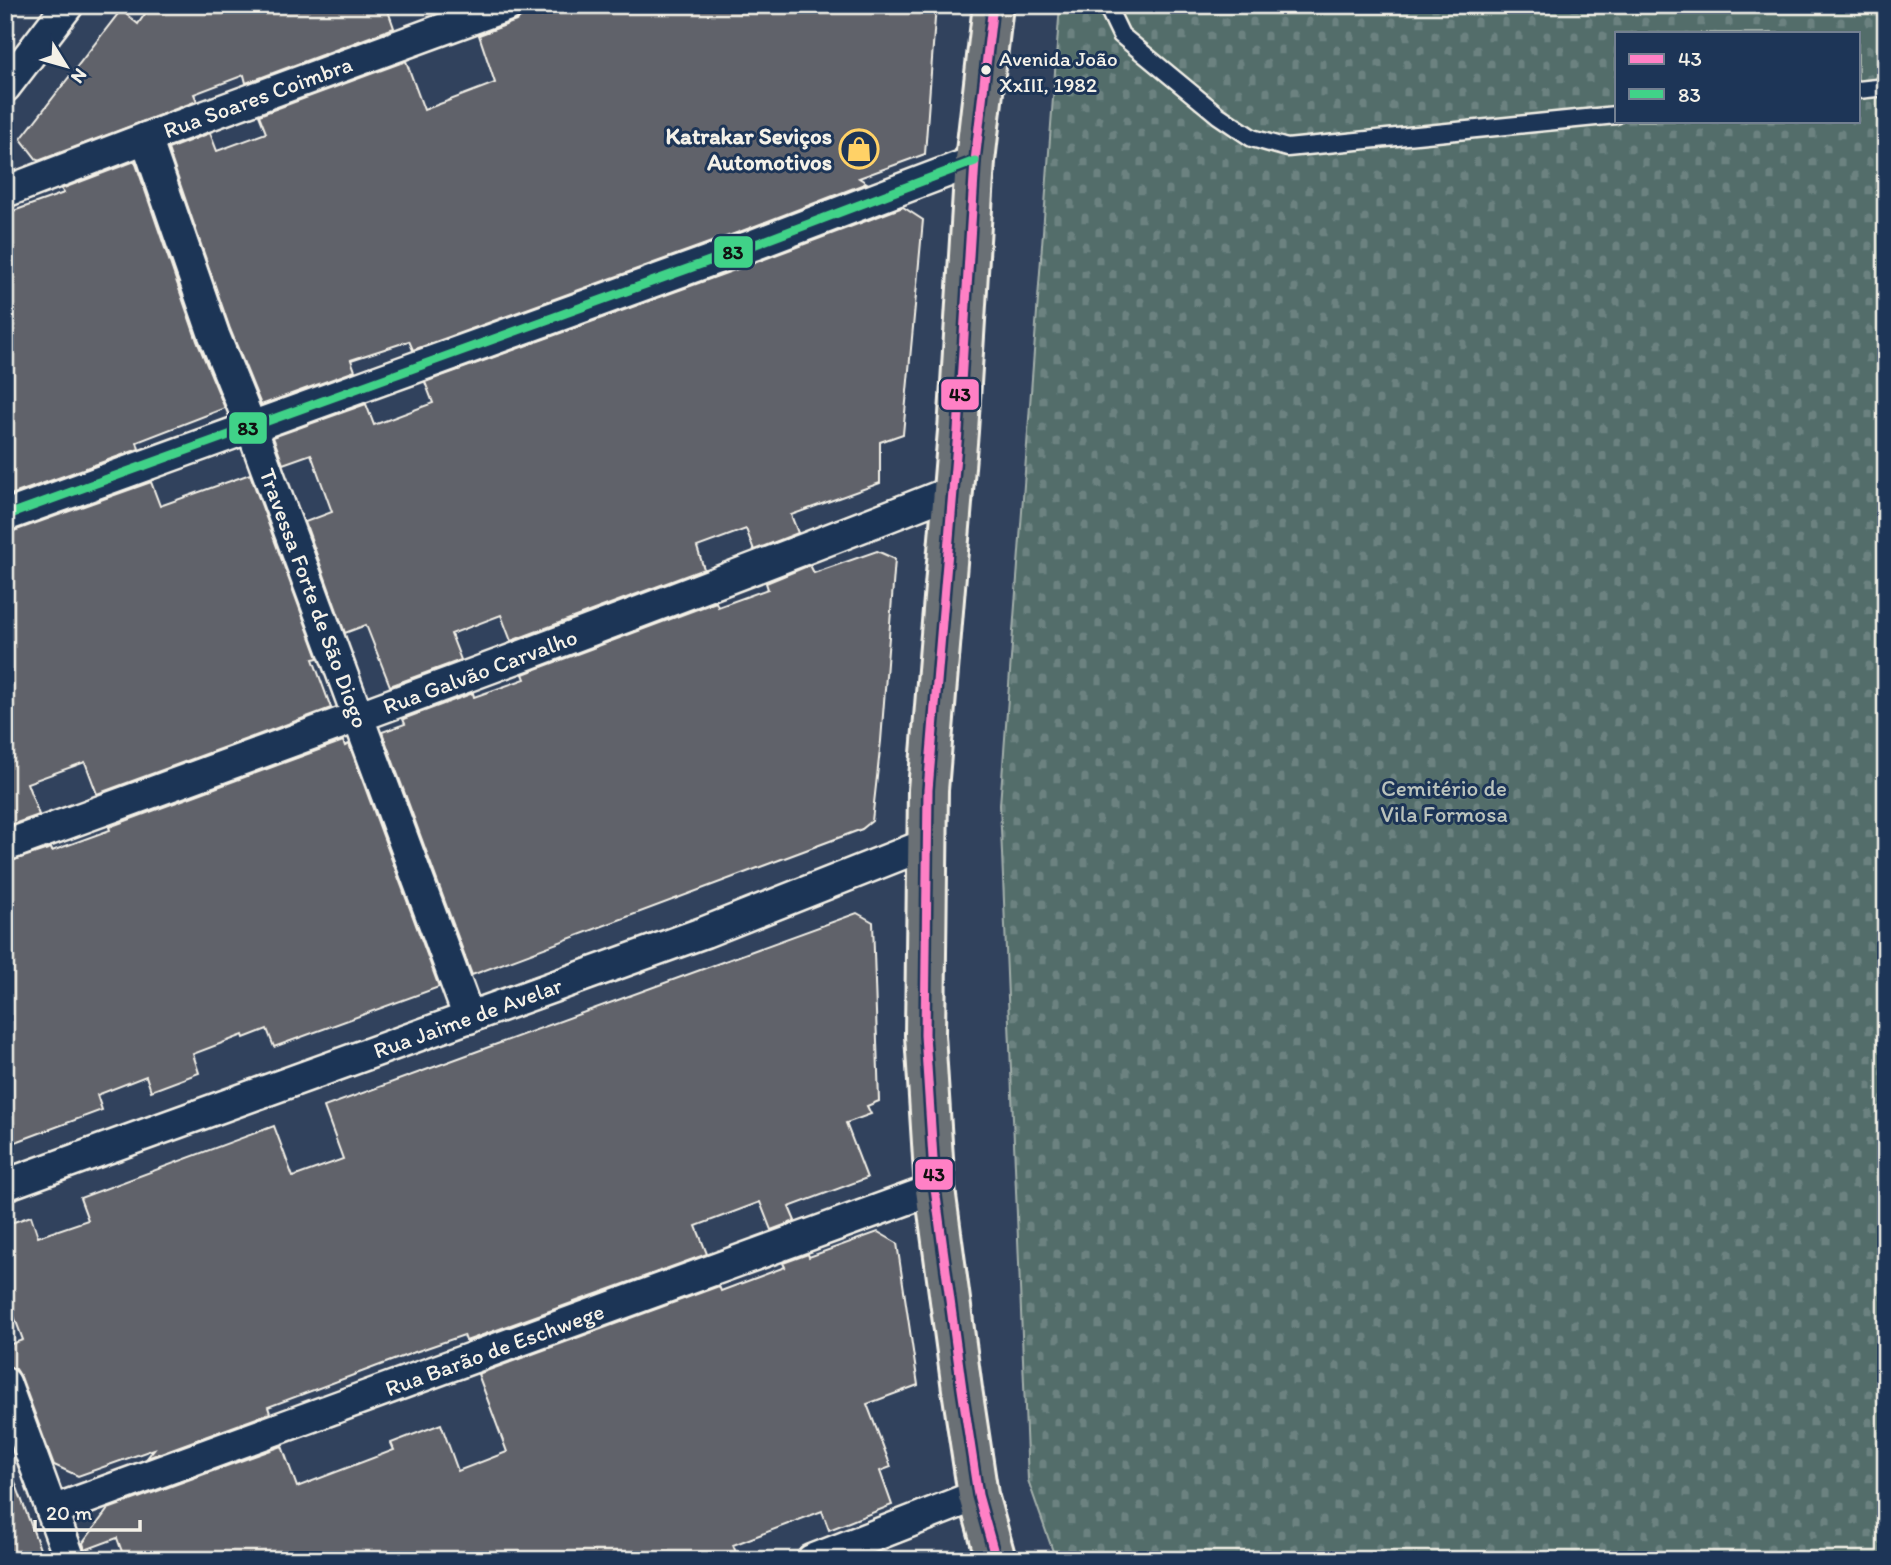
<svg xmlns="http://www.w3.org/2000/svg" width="1891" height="1565" font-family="Itim,sans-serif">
	<defs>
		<pattern id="cemetery-stones" width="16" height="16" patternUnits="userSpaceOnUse" patternTransform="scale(1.75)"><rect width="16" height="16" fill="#526d6b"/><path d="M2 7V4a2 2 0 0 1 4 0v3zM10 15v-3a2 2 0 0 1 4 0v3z" fill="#6c8280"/></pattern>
	</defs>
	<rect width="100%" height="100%" fill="#31425d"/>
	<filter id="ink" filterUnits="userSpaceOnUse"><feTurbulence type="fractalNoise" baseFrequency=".0143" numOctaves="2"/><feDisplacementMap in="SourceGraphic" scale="14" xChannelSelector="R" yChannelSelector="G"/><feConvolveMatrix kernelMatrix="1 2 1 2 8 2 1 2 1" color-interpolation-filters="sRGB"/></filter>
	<g filter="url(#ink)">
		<!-- cemetery -->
		<path fill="url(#cemetery-stones)" stroke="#a3afaa" stroke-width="2" fill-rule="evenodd" d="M1060,5h826v1555h-830l-28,-80 -28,-675zM1616,33h242v88h-242z"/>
		<!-- building -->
		<g fill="#61626b" stroke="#f4f1e8" stroke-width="2">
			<polygon points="151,5 386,5 394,28 246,83 244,75 194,94 197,101 38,161 21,139 121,10 138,24"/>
			<polygon points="526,5 541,5 542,16 572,5 936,5 925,154 859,178 867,183 742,231 413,350 409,341 351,360 355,371 261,405 230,329 168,149 210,133 217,151 266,133 259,115 406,61 424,110 495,83 479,35 516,21 523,16"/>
			<polygon points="135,161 197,341 225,408 137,442 139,449 5,497 5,214 64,193 61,189"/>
			<polygon points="903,207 923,220 903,434 880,442 880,483 791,515 798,533 754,550 746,529 697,547 704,569 511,641 501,615 451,634 461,660 390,686 366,625 345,633 305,522 332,512 311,454 283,464 273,437 366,404 374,425 433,403 425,382 754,263"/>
			<polygon points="250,474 318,658 313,659 331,708 97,794 85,762 27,783 39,815 5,827 5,533 11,532 151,482 160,506"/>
			<polygon points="877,551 895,559 881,741 872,821 862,829 472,975 382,732 405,724 403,719 473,693 474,697 525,679 523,674 716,602 718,607 768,589 766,583 810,565 814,573"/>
			<polygon points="343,741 345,746 349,744 439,987 274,1047 267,1029 244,1038 243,1035 193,1054 199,1073 151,1091 146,1076 97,1095 102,1110 5,1146 5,863 51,848 52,851 110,830 109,827"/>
			<polygon points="857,913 873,922 879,1101 867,1106 871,1114 846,1123 867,1178 789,1207 795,1221 771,1230 760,1202 696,1226 707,1254 466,1341 464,1335 415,1352 268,1407 270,1413 147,1458 154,1449 78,1476 54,1465 21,1377 16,1369 5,1366 5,1346 23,1340 5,1292 5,1225 31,1216 38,1237 88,1220 80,1198 274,1126 293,1177 343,1159 324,1107"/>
			<polygon points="878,1232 897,1243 918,1385 867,1404 891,1467 880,1471 892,1505 829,1530 822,1511 733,1545 739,1560 125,1560 117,1538 85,1550 83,1543 108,1509 282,1446 297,1487 394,1450 391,1443 441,1424 458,1471 507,1452 478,1374 719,1286 721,1291 785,1267 783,1263 808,1254 809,1257"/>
			<polygon points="8,1463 44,1560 5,1560 5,1464"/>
		</g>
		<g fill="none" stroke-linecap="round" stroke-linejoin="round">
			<!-- lane casing -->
			<g stroke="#f4f1e8" stroke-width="21">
				<g id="lane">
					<polyline points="1109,5 1109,10 1121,35 1218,115 1252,138 1287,148 1616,115"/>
					<polyline points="1858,90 1886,87"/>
				</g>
			</g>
			<!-- street casing -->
			<g stroke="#f4f1e8" stroke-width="35">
				<g id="street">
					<polyline points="5,87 68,5"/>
					<path id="s1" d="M146,138l68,197 37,92 218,591"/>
					<path id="s2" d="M5,192l141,-54 363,-133"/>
					<polyline points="5,516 748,247 975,161"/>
					<path id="s3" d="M5,846c317,-116 634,-231 948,-355"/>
					<path id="s4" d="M5,1185l700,-253 222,-88"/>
					<polyline points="5,1383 70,1560"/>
					<path id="s5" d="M52,1511l883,-322"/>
					<polyline points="812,1560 978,1495"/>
				</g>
			</g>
			<!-- primary casing -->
			<g stroke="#f4f1e8" stroke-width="44">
				<polyline id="primary" points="993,5 975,161 958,431 928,790 925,1035 935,1189 962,1389 978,1495 996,1560"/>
			</g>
			<!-- lane -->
			<use href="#lane" stroke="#1d3557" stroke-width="16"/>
			<!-- street -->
			<use href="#street" stroke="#1d3557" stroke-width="30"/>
			<!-- primary -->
			<use href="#primary" stroke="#6a7074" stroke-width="38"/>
			<!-- bus-1 casing -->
			<g stroke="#1d3557" stroke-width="14">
				<polyline id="bus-1" points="993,5 975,161 958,431 928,790 925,1035 935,1189 962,1389 978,1495 996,1560"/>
			</g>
			<!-- bus-2 casing -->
			<g stroke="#1d3557" stroke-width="14">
				<polyline id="bus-2" points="5,516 748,247 975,161"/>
			</g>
			<!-- bus-1 -->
			<use href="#bus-1" stroke="#ff80c5" stroke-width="9"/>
			<!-- bus-2 -->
			<use href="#bus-2" stroke="#40d288" stroke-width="9"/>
		</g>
	</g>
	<!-- icons -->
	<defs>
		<g id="shop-ring" transform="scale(2.0125)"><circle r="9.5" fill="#1d3557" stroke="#ffd166" stroke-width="1.5"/><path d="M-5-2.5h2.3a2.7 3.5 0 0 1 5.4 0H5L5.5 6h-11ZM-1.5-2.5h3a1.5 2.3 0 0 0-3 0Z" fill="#ffd166"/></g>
	</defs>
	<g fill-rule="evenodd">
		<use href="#shop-ring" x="859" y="149"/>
	</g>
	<!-- markers -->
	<circle fill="#f4f1e8" stroke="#1d3557" stroke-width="2.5" cx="986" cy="70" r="6"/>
	<g text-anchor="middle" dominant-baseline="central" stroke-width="6" stroke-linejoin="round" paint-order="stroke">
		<!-- bus labels -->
		<g font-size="21" fill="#f4f1e8" stroke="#1d3557" text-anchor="start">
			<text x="999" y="58">Avenida João<tspan x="999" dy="26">XxIII, 1982</tspan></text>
		</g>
		<!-- street labels -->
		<g font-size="23" fill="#f4f1e8" stroke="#1d3557">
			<text stroke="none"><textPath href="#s2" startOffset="270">Rua Soares Coimbra</textPath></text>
			<text stroke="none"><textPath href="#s1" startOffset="490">Travessa Forte de São Diogo</textPath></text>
			<text stroke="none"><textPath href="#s3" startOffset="506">Rua Galvão Carvalho</textPath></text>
			<text stroke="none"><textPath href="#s4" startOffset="492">Rua Jaime de Avelar</textPath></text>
			<text stroke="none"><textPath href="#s5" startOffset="471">Rua Barão de Eschwege</textPath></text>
		</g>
		<!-- poi labels -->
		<g font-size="23" font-weight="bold" fill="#f4f1e8" stroke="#1d3557" text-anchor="end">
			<text x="832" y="136">Katrakar Seviços<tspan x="832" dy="26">Automotivos</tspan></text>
		</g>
		<!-- park labels -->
		<g font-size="23" fill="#bbc3bc" stroke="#1d3557">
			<text x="1444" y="788">Cemitério de<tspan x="1444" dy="26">Vila Formosa</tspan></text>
		</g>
	</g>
	<g stroke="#1d3557" stroke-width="2.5">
		<rect x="713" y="235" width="41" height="34" rx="7" fill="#40d288"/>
		<rect x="940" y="378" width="40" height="33" rx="7" fill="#ff80c5"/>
		<rect x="228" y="411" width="40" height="34" rx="7" fill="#40d288"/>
		<rect x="914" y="1158" width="40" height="33" rx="7" fill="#ff80c5"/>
	</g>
	<g font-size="19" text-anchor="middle" font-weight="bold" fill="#111">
		<text x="733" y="259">83</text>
		<text x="960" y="401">43</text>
		<text x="248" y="435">83</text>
		<text x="934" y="1181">43</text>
	</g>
	<!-- margin -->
	<rect width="1891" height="1565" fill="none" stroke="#1d3557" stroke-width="28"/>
	<rect x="14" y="14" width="1863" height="1537" fill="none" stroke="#f4f1e8" stroke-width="2.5" filter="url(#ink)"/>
	<!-- legend -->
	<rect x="1615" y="32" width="245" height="91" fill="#1d3557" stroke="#738091" stroke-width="2"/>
	<rect x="1629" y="54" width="35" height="10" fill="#ff80c5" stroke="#738091" stroke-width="2"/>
	<text x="1678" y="66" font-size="21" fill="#f4f1e8">43</text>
	<rect x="1629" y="89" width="35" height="10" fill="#40d288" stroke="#738091" stroke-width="2"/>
	<text x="1678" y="102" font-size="21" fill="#f4f1e8">83</text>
	<!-- north arrow -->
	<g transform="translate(66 66) rotate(127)" stroke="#1d3557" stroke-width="5" paint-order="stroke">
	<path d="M0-5L12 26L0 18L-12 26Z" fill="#f4f1e8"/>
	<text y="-10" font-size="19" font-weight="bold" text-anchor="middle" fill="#f4f1e8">N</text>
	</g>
	<!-- scale -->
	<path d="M35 1520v10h105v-10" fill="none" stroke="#f4f1e8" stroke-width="3.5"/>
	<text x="46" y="1520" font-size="21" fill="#f4f1e8" stroke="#1d3557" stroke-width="5" paint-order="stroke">20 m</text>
</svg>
